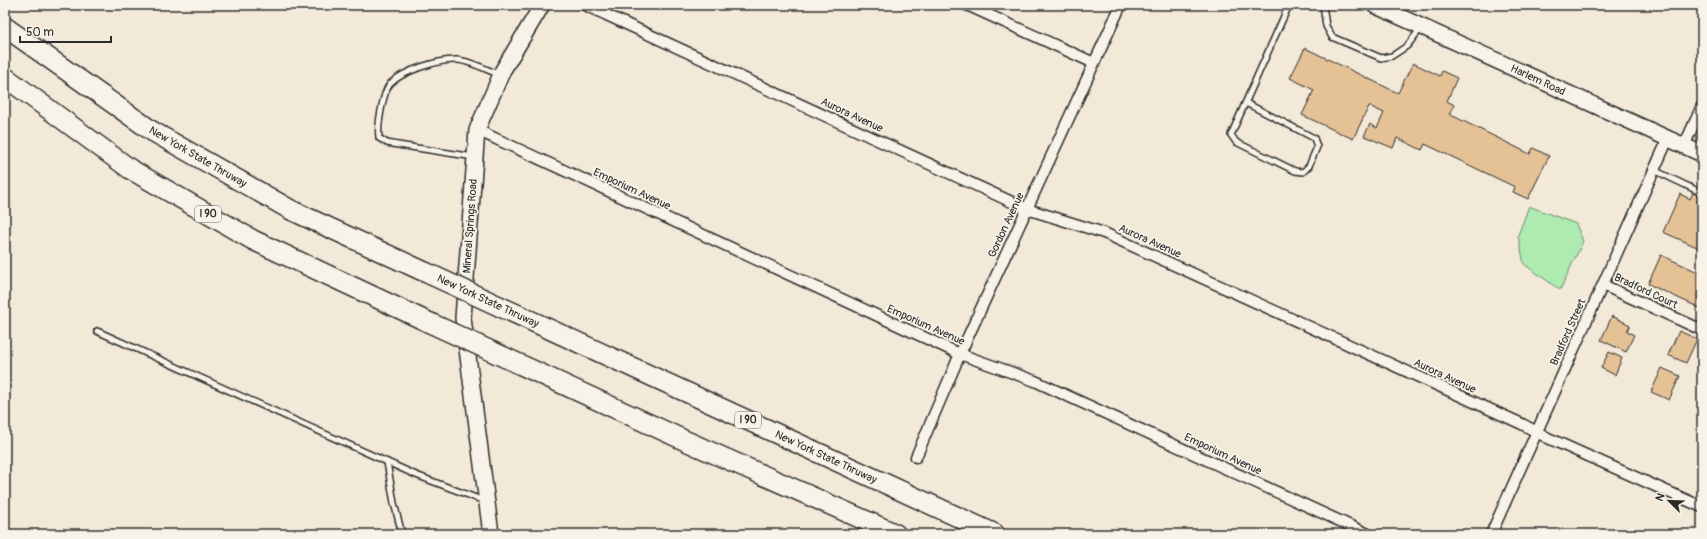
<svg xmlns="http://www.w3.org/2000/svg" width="1707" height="539" font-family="Pangolin,sans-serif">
	<rect width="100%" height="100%" fill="#f3e9d8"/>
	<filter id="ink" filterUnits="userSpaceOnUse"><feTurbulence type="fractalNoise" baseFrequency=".025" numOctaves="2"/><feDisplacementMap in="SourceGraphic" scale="8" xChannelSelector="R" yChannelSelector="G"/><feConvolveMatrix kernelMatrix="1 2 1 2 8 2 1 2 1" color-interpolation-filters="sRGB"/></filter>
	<g filter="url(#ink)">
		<!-- green -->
		<polygon fill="#adebb1" stroke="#6c8b6e" points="1529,206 1576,224 1583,241 1560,290 1524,264 1518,235"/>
		<!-- building -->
		<g fill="#e5c196" stroke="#2b2b2b">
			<polygon points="1305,48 1398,93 1413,63 1440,76 1442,71 1457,78 1447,101 1454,105 1449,114 1530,154 1533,148 1549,156 1528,199 1513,192 1515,187 1425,144 1422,150 1397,138 1393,148 1364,136 1370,124 1377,128 1384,113 1369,106 1353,139 1302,115 1314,90 1290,78"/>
			<polygon points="1693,193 1700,196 1697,202 1702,204 1702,241 1699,248 1663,232 1680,194 1690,199"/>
			<polygon points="1661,255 1702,274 1702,309 1648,284"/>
			<polygon points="1612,316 1630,325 1627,331 1634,335 1626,352 1601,340"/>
			<polygon points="1679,331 1697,339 1686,363 1668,355"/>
			<polygon points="1609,352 1622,358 1615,375 1601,368"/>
			<polygon points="1662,368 1680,376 1669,400 1651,392"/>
		</g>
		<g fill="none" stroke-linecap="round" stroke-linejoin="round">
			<!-- lane casing -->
			<g stroke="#2b2b2b" stroke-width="8">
				<g id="lane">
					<polyline points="1323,5 1326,26 1332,37 1381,58 1392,56 1407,46 1421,28"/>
					<polyline points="1246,103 1314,138 1317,147 1309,166 1303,172 1295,171 1236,142 1231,135 1289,5"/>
					<path d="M474,157l-76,-12 -11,-2 -8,-5c-2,-11 4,-48 12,-55 12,-12 49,-24 66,-23 14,1 30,10 43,15"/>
					<polyline points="1654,170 1702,193"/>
					<polyline points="97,331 416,475 484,501"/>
					<polyline points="387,462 394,503 402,534"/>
				</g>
			</g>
			<!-- street casing -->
			<g stroke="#2b2b2b" stroke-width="13">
				<g id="street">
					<polyline points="585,5 1027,209 1104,233 1522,424 1548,438 1702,507"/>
					<polyline points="967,5 1094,63"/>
					<polyline points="477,130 960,354 1035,381 1368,534"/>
					<polyline points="1684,146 1702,106"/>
					<polyline points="1603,285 1702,330"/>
					<polyline points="916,457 960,354 1121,5"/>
					<polyline points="1491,534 1668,139"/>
				</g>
			</g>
			<!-- secondary casing -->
			<g stroke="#2b2b2b" stroke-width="18">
				<g id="secondary">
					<polyline points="1374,5 1702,154"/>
					<polyline points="491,534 463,318 477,130 503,70 542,5"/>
				</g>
			</g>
			<!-- highway casing -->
			<g stroke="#2b2b2b" stroke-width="22">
				<g id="highway">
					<polyline points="5,27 152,131 291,210 425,272"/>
					<polyline points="5,77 130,169 253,240 428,322"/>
					<polyline points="501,307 995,534"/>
					<polyline points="504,357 686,441 896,534"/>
				</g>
			</g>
			<!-- lane -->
			<use href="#lane" stroke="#f7f3e8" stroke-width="5"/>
			<!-- street -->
			<use href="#street" stroke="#f7f3e8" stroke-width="10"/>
			<!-- secondary -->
			<use href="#secondary" stroke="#f7f3e8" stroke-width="15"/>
			<!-- highway -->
			<use href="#highway" stroke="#f7f3e8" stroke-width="19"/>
			<!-- highway-bridge casing -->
			<g stroke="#2b2b2b" stroke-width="22" stroke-linecap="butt">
				<g id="highway-bridge">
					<polyline points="425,272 501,307"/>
					<polyline points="428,322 504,357"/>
				</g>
			</g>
			<!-- highway-bridge -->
			<use href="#highway-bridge" stroke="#f7f3e8" stroke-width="19"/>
		</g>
	</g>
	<g text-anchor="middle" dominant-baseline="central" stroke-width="3.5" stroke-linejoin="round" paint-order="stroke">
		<!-- shield labels -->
		<g fill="#f7f3e8" stroke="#686764" stroke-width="1">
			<rect x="195" y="206" width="26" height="16" rx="3"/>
			<rect x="735" y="412" width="26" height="16" rx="3"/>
		</g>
		<g font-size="10" font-weight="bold" fill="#2b2b2b">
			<text x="208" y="214">I 90</text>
			<text x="748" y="420">I 90</text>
		</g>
		<!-- street labels -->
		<g font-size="11" fill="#2b2b2b" stroke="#f7f3e8">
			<text transform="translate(1538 80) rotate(25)">Harlem Road</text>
			<text transform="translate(852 115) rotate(25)">Aurora Avenue</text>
			<text transform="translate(198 157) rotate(30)">New York State Thruway</text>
			<text transform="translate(632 189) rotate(25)">Emporium Avenue</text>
			<text transform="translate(1006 225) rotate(-65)">Gordon Avenue</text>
			<text transform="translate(470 226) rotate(-86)">Mineral Springs Road</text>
			<text transform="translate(1150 241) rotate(24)">Aurora Avenue</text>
			<text transform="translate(1646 291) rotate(25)">Bradford Court</text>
			<text transform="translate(488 301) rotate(25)">New York State Thruway</text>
			<text transform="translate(926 325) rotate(24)">Emporium Avenue</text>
			<text transform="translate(1568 332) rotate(-66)">Bradford Street</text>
			<text transform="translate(1445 376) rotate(25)">Aurora Avenue</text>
			<text transform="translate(1223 454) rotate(25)">Emporium Avenue</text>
			<text transform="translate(826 457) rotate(25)">New York State Thruway</text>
		</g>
	</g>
	<!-- margin -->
	<rect width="1707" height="539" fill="none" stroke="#f7f3e8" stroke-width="20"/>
	<rect x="10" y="10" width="1687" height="519" fill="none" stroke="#2b2b2b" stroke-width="1.5" filter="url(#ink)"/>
	<!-- north arrow -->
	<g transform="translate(1669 501) rotate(293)" stroke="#f7f3e8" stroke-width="3" paint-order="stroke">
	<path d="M0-3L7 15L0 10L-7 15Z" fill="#2b2b2b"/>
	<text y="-6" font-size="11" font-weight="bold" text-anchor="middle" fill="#2b2b2b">N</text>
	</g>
	<!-- scale -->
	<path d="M20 36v6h91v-6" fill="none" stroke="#2b2b2b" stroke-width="2"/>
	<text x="26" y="36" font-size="12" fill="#2b2b2b" stroke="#f7f3e8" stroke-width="3" paint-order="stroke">50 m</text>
</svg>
